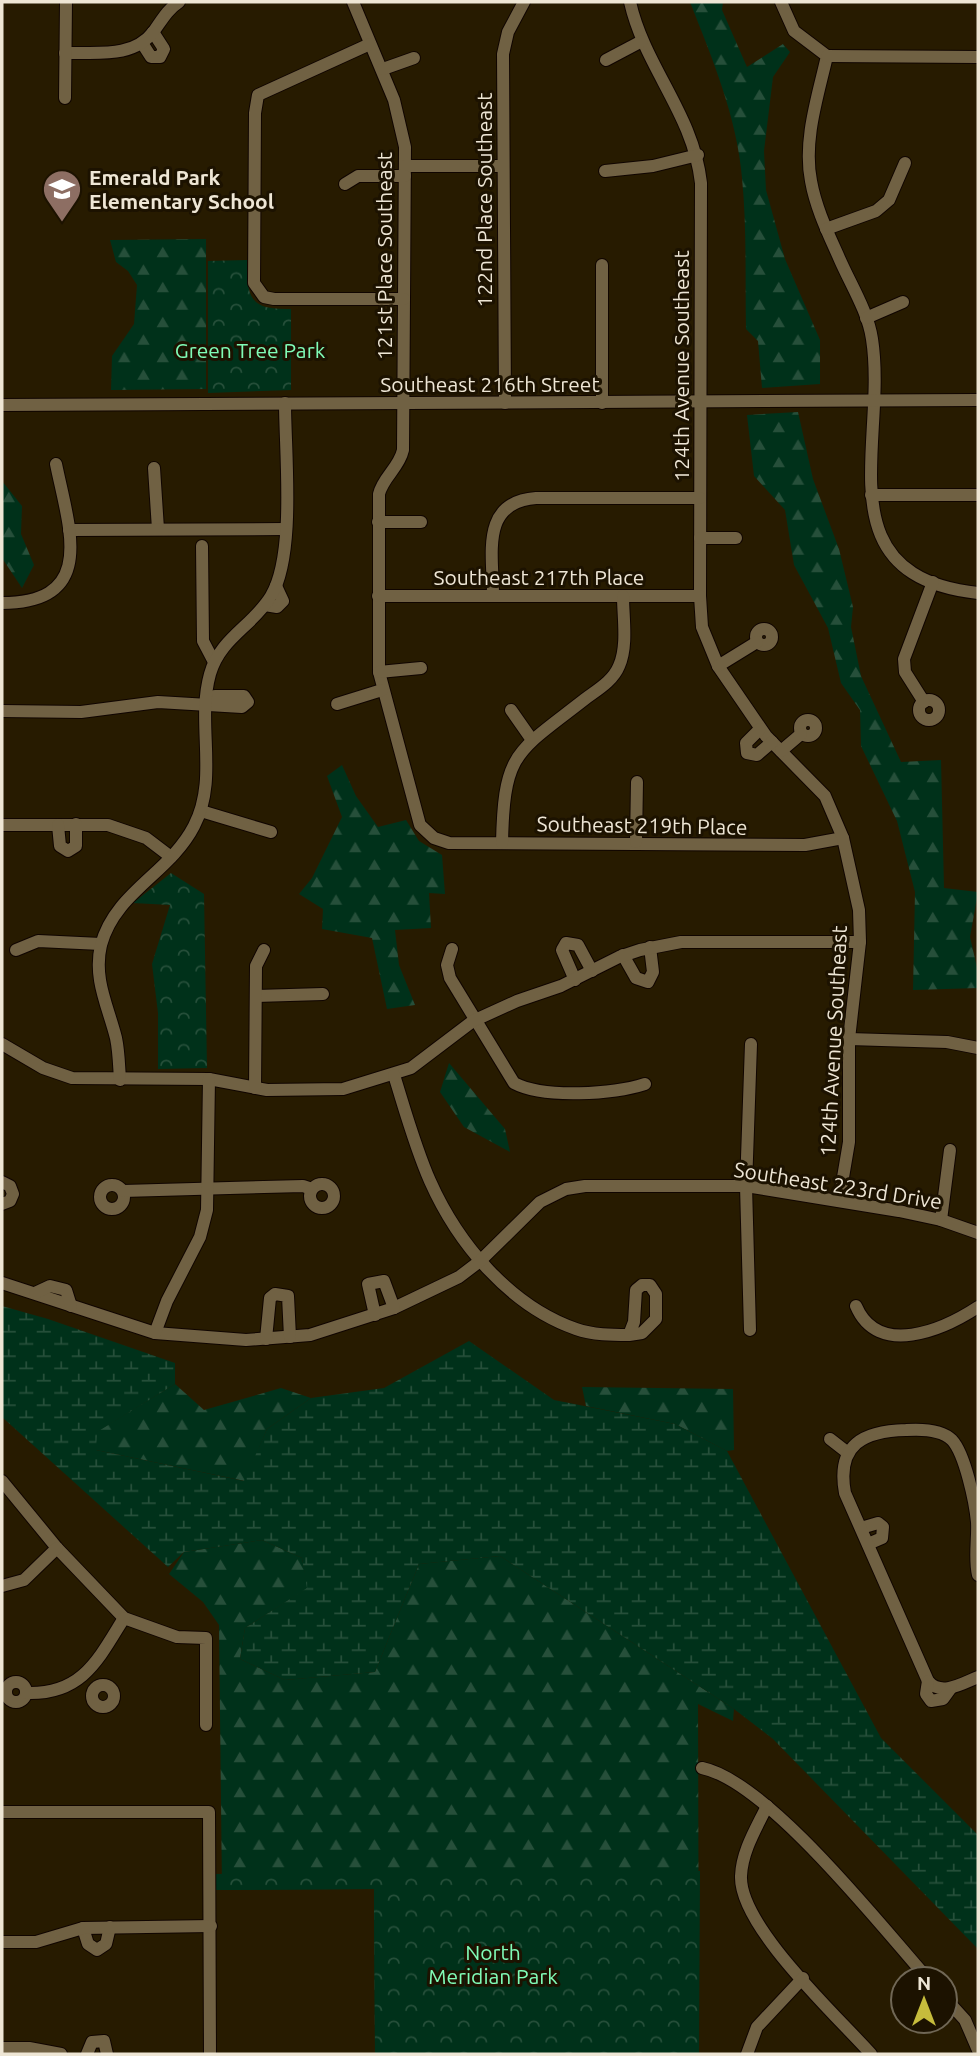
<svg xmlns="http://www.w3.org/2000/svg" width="980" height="2056" font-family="Ubuntu,sans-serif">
	<defs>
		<pattern id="forest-firs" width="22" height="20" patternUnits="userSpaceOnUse" patternTransform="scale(1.75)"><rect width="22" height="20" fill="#00311a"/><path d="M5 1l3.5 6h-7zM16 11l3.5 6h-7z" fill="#264f3a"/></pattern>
		<pattern id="wetland-marsh" width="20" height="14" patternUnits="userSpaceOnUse" patternTransform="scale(1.75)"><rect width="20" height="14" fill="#00311a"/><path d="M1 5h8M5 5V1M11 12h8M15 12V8" fill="none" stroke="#264f3a"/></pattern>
		<pattern id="park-crowns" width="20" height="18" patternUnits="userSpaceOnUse" patternTransform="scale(1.75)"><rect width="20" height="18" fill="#00311a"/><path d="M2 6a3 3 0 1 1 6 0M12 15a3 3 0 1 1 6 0" fill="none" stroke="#264f3a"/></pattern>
	</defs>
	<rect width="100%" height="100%" fill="#271b00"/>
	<!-- forest -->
	<g fill="url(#forest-firs)">
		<path d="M690,2h33l-1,8 25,57 36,-23 7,8 -17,25 -9,74 2,39 19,69 35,81v44l-58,4 -4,-47 -12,-12c-1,-50 1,-101 -4,-151 -5,-61 -30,-120 -52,-176z"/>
		<polygon points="206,239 206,389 111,390 112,356 134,324 137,285 128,271 116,262 110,240"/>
		<polygon points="798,412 813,479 839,549 853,607 851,627 861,676 901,762 941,760 944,888 978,892 970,937 978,972 978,988 913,990 915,892 897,821 861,746 860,710 841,683 828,628 794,565 785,510 754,476 747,415"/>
		<polygon points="2,481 22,506 21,534 34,565 22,588 2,558"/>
		<polygon points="342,765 356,796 378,827 406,820 419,841 442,855 445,894 429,893 431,928 395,930 399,965 415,1005 387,1009 372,938 322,929 323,909 299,894 312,878 342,817 327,776"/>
		<polygon points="449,1063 505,1129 510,1152 464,1127 440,1092"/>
		<polygon points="175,1384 204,1410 281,1388 311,1398 267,1429 245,1481 96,1450 96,1432"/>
		<polygon points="582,1387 733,1389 734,1450 727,1451 675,1424 586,1406"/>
		<polygon points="262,1540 302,1558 308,1588 245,1628 240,1659 285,1680 375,1672 419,1564 500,1556 734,1709 733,1721 698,1704 699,2054 375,2054 374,1889 222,1890 219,1625 203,1602 169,1574 184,1552"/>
	</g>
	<!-- wetland -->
	<polygon fill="url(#wetland-marsh)" points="2,1306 48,1319 175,1363 175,1384 97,1432 96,1450 244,1481 267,1429 311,1398 384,1388 469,1341 554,1400 675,1424 727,1451 881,1738 978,1835 978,1949 773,1739 734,1709 500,1556 419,1564 375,1672 285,1680 240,1659 245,1628 307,1588 302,1558 262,1540 184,1552 168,1567 2,1417"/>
	<!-- park -->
	<g fill="url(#park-crowns)">
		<path d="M247,260c0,38 2,50 44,49v81l-83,3v-132z"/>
		<polygon points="171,873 204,894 207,1068 158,1069 158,1013 152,964 170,905 133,903"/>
		<polygon points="700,1871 699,2054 375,2054 374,1889 208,1890 208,1874"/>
	</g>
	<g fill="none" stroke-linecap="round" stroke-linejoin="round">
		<!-- minor casing -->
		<g stroke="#100500" stroke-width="14">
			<g id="minor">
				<path d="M353,2l41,98 11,47 -2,303c-4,18 -20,27 -24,44v178l41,153 14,13 15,5 356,2 38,-7"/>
				<path d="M630,2c15,66 63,111 71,181l-1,413 2,31 16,39 48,70 59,60 18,42 16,72 1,32 -11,97v103l-10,59"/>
				<path d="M781,2l13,29 33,25c-9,40 -24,84 -16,125 5,28 18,54 29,79 11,25 28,52 32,79 16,103 -51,237 106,254"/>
				<polyline points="142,43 151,57 160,57 164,49 153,32"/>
				<polyline points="370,44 258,95 255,113 254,283 264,297 274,299 404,299"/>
				<path d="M65,53c31,-1 68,6 89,-22 8,-11 13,-21 25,-29"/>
				<polyline points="827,56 978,57"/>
				<polyline points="606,60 642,41"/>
				<polyline points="383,69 414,58"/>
				<polyline points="65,98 66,2"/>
				<polyline points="405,166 502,166"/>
				<polyline points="605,171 653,166 698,155"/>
				<polyline points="345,184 358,176 405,176"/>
				<polyline points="826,229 876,211 889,200 905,163"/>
				<polyline points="866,318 903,302"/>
				<polyline points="505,403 503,54 508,32 524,2"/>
				<polyline points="602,403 602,265"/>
				<polyline points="2,405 978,400"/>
				<polyline points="154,468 158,529"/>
				<polyline points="871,495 978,495"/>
				<polyline points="378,522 421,522"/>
				<polyline points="69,530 285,529"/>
				<polyline points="700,538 736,538"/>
				<polyline points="202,546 203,641 214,662"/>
				<path d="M493,595c0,-41 -13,-93 43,-97h164"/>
				<polyline points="378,596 700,596"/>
				<path d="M2,603c96,0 67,-75 54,-139"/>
				<polyline points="265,605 277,607 283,601 276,586"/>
				<circle cx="764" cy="637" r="8"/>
				<polyline points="718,666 757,642"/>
				<polyline points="379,672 421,668"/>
				<circle cx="929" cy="710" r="10"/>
				<polyline points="924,702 905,672 904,659 933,582"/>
				<polyline points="337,704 382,690"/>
				<polyline points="511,710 532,740"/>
				<polyline points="2,711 81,712 158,702 242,707 248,702 244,696 215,696 207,703"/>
				<circle cx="808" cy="728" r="8"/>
				<polyline points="760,729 746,743 747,753 757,755 772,742"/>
				<polyline points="781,751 801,734"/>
				<polyline points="201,811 271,832"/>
				<polyline points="2,825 108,825 146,838 171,857"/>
				<polyline points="58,825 60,846 68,851 76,846 76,824"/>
				<polyline points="636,842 637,782"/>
				<path d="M502,843c2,-92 14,-90 83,-144 12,-9 28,-18 34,-33 9,-20 4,-49 4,-70"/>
				<path d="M452,949l-5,16 3,13 64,105c30,16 100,11 131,1"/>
				<polyline points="16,950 38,941 101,944"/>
				<polyline points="623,955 636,978 648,982 653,972 650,947"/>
				<polyline points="575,980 562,950 566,943 578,945 592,971"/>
				<polyline points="256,996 323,994"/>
				<polyline points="849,1039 947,1042 978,1048"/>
				<polyline points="2,1044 43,1068 72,1078 209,1079 267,1090 343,1089 411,1068 473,1021 517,1001 561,986 619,957 640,950 681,942 860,942"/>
				<path d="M394,1075c11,35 21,72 36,106 28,63 80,125 146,148 17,6 36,6 53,6l5,-13 2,-32 6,-5h8l6,9v25l-14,14 -13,2"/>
				<path d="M120,1080c-1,-14 -1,-28 -4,-42 -8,-32 -23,-59 -15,-93 14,-53 69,-72 93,-119 25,-48 2,-102 16,-152 10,-36 43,-48 61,-78 25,-42 14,-143 14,-193"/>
				<polyline points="255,1088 256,966 264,950"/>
				<polyline points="2,1182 10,1186 13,1194 10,1201 2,1204"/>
				<circle cx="322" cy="1196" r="12"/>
				<circle cx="112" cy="1197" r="12"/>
				<polyline points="123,1191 303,1186 312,1189"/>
				<polyline points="941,1220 950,1150"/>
				<polyline points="2,1283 155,1333 246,1340 310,1335 394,1308 459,1277 480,1261 540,1202 566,1189 585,1186 746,1186 899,1211 941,1220 978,1233"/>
				<polyline points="35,1293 50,1286 66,1290 71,1306"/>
				<path d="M856,1306c22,52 87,24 122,1"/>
				<polyline points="375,1315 368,1284 384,1281 394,1308"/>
				<polyline points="750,1330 746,1186 751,1044"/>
				<polyline points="155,1333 167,1301 200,1237 207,1210 209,1079"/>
				<polyline points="266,1339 270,1298 275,1294 288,1296 290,1337"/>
				<polyline points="830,1439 848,1453"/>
				<polyline points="2,1481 57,1548 124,1618 177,1637 206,1638 206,1725"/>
				<polyline points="861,1528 878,1523 883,1527 882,1538 868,1544"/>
				<path d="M978,1575c-4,-17 0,-36 -1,-53 -2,-20 -12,-68 -25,-82 -11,-11 -31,-11 -46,-10 -42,1 -70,14 -61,63l83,188c13,16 35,2 50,-4"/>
				<polyline points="2,1586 24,1580 57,1548"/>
				<polyline points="928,1681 926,1694 931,1701 943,1699 951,1688"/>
				<circle cx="16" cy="1692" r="10"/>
				<circle cx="103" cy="1696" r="11"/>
				<path d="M26,1693c56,2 72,-33 98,-75"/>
				<path d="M702,1768c65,13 179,158 226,211"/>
				<path d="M767,1806c-11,23 -25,45 -26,70 -2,50 96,140 130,178"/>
				<polyline points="2,1812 209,1812 210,2054"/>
				<polyline points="83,1928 88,1944 97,1950 106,1944 110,1927"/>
				<polyline points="2,1942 36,1942 83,1928 211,1926"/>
				<polyline points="945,1998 965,2020 978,2050"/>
				<polyline points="2,2048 29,2048 61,2054"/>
				<polyline points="87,2054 92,2042 104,2041 107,2054"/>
				<polyline points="747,2054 757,2027 803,1978"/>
			</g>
		</g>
		<!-- minor -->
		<use href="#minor" stroke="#706143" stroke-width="12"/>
	</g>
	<!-- icons -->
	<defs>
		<g id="school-pin" transform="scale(2.0125)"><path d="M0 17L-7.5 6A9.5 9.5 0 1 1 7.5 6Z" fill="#8d6e63" stroke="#1c1200"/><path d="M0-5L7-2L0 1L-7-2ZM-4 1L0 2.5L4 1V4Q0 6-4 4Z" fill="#fff"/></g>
	</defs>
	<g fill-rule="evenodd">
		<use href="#school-pin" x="62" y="189"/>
	</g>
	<g text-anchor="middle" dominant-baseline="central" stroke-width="6" stroke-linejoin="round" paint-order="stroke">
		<!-- poi labels -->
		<g font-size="21" font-weight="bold" fill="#eee6d5" stroke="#1c1200" text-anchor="start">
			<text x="89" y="177">Emerald Park<tspan x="89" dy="24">Elementary School</tspan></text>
		</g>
		<!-- street labels -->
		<g font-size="21" fill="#eee6d5" stroke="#1c1200">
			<text transform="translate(484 200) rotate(-90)">122nd Place Southeast</text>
			<text transform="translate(384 256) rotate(-90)">121st Place Southeast</text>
			<text transform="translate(681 366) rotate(-90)">124th Avenue Southeast</text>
			<text x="490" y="384">Southeast 216th Street</text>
			<text x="539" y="577">Southeast 217th Place</text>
			<text transform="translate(642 825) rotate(1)">Southeast 219th Place</text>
			<text transform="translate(833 1041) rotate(-87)">124th Avenue Southeast</text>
			<text transform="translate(838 1185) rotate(9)">Southeast 223rd Drive</text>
		</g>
		<!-- park labels -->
		<g font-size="21" fill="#80fcb7" stroke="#1c1200">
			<text x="250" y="350">Green Tree Park</text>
			<text x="493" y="1952">North<tspan x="493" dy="24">Meridian Park</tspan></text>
		</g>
	</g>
	<!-- border -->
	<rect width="980" height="2056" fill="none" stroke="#eee6d5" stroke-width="7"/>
	<!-- north arrow -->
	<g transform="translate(924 2000)"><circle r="33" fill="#1c1200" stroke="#706755" stroke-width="2"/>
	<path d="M0-5L12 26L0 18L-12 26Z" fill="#c6bc3c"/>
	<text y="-10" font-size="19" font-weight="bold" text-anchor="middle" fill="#eee6d5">N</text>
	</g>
</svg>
